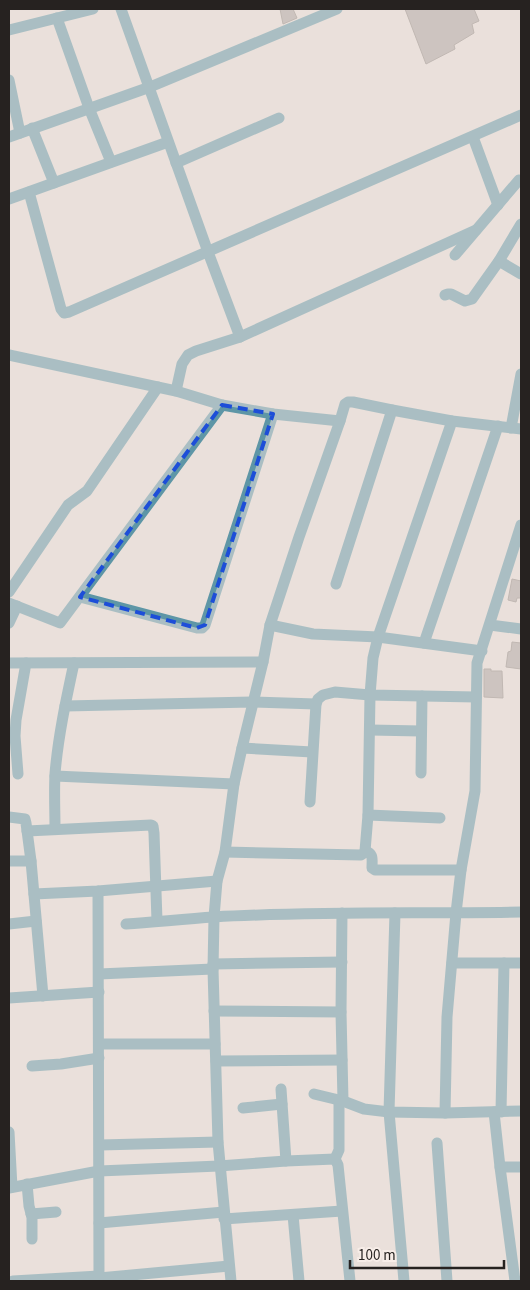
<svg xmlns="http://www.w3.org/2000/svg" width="530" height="1290" font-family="'Source Sans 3',sans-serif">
	<rect width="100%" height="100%" fill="#eae0db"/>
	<!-- building -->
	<g fill="#aca39f" stroke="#908783">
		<polygon points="280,9 293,9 297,18 283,24"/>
		<polygon points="405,9 474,9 479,21 472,24 474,33 454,45 455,49 426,64"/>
		<polygon points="512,579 521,581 521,598 517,598 516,602 508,600"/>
		<polygon points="512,642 521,643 521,669 506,667 508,652 511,651"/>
		<polygon points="484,669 491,669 491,671 502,671 503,698 484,697"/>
	</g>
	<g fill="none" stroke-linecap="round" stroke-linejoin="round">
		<!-- minor -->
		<g stroke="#5e96a6" stroke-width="11">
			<polyline points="121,9 208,252 240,337"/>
			<polyline points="57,18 89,108 111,162"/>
			<polyline points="9,30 93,9"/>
			<polyline points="9,80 20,133"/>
			<polyline points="32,128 54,183"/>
			<polyline points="9,137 150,87 337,9"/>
			<polyline points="473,137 498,205"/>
			<polyline points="176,163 279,118"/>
			<polyline points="29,192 61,309 64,313 69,312 521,115"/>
			<polyline points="9,199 168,142"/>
			<polyline points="455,255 519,180"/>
			<polyline points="499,261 521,274"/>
			<polyline points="445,295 448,294 451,294 465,301 472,299 499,261 521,224"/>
			<polyline points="9,355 176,391 222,405 273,414 340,421"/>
			<polyline points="176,391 182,364 188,355 196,351 240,337 476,230"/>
			<polyline points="511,428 521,374"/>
			<polyline points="336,584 392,410"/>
			<polyline points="9,592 68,505 87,491 158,387"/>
			<polyline points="80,597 197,628 202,628 205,625 273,414"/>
			<polyline points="9,603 60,623 222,405"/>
			<polyline points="9,623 17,606"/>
			<polyline points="270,625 313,634 378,637 482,651"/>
			<polyline points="490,625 521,629"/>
			<polyline points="424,643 498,426"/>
			<polyline points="9,663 263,662"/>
			<polyline points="65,706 252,702 316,704"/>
			<polyline points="370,730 421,731"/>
			<polyline points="242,748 312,752"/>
			<polyline points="421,773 422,696"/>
			<polyline points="18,774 15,736 16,720 26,663"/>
			<polyline points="55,776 234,784"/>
			<polyline points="310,802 316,704 318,699 323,695 335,692 370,695 476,697"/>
			<polyline points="368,815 440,818"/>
			<polyline points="9,817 25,819 26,823 31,861 43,996"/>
			<path d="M55,829c0,-18 -1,-37 0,-55 3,-37 11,-74 19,-111"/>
			<polyline points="27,831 151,825 153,826 154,833 157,921"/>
			<path d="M365,851c9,2 7,9 7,17l3,2h86"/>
			<polyline points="225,852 361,855 364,853 365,851 368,815 370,695 373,658 378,637 452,421"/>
			<polyline points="9,861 31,861"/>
			<polyline points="98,891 99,1281"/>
			<polyline points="34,894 98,891 217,881"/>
			<polyline points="342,913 341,1012 343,1101"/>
			<polyline points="395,913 389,1112 404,1281"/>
			<polyline points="9,924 36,921"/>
			<path d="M126,924c29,-2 58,-5 88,-7 102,-6 205,-3 307,-5"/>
			<polyline points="452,963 521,963"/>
			<polyline points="213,964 342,962"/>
			<polyline points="99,974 213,969"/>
			<polyline points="9,998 99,992"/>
			<polyline points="214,1011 341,1012"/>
			<polyline points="99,1044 215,1044"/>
			<polyline points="216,1061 342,1060"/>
			<polyline points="32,1066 61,1064 99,1058"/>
			<polyline points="281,1089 286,1161"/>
			<polyline points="314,1094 343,1101 364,1109 389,1112 445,1113 521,1111"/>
			<polyline points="243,1108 282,1104"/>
			<polyline points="494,1112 500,1167 515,1281"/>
			<polyline points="501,1112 504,963"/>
			<polyline points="445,1113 447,1017 456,913 461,870 475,791 477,663 521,525"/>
			<polyline points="9,1132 12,1187"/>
			<polyline points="437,1143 447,1281"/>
			<polyline points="100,1145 218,1142"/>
			<polyline points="335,1159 339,1150 339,1100"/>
			<polyline points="500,1167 521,1167"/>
			<polyline points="27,1184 29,1206 32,1217 32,1239"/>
			<polyline points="9,1188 99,1171 219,1166 286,1161 335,1159 338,1165 350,1281"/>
			<polyline points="31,1214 56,1212"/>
			<polyline points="293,1215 299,1281"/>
			<polyline points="224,1219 342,1211"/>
			<polyline points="99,1223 224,1212"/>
			<polyline points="99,1278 229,1266"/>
			<polyline points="13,1281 99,1276"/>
			<polyline points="231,1281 218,1142 213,969 214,917 217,881 225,852 234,784 242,748 263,662 270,625 299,537 340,421 345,404 348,402 353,402 392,410 452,421 521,429"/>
		</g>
	</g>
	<!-- marked area -->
	<path d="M0 0H530V1290H0ZM222,405l51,9 -68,211 -8,3 -117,-31z" fill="#eae0db" fill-opacity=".55" fill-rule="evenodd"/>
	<path fill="none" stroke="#1d4ed8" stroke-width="4" stroke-dasharray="10 6" stroke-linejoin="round" d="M222,405l51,9 -68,211 -8,3 -117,-31z"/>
	<!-- border -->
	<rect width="530" height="1290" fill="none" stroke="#262220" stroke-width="20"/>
	<!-- scale -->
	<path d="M350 1260v8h154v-8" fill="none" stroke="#262220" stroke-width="2.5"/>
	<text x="358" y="1260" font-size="15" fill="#262220" stroke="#f7ede8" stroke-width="4" paint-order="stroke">100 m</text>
</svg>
